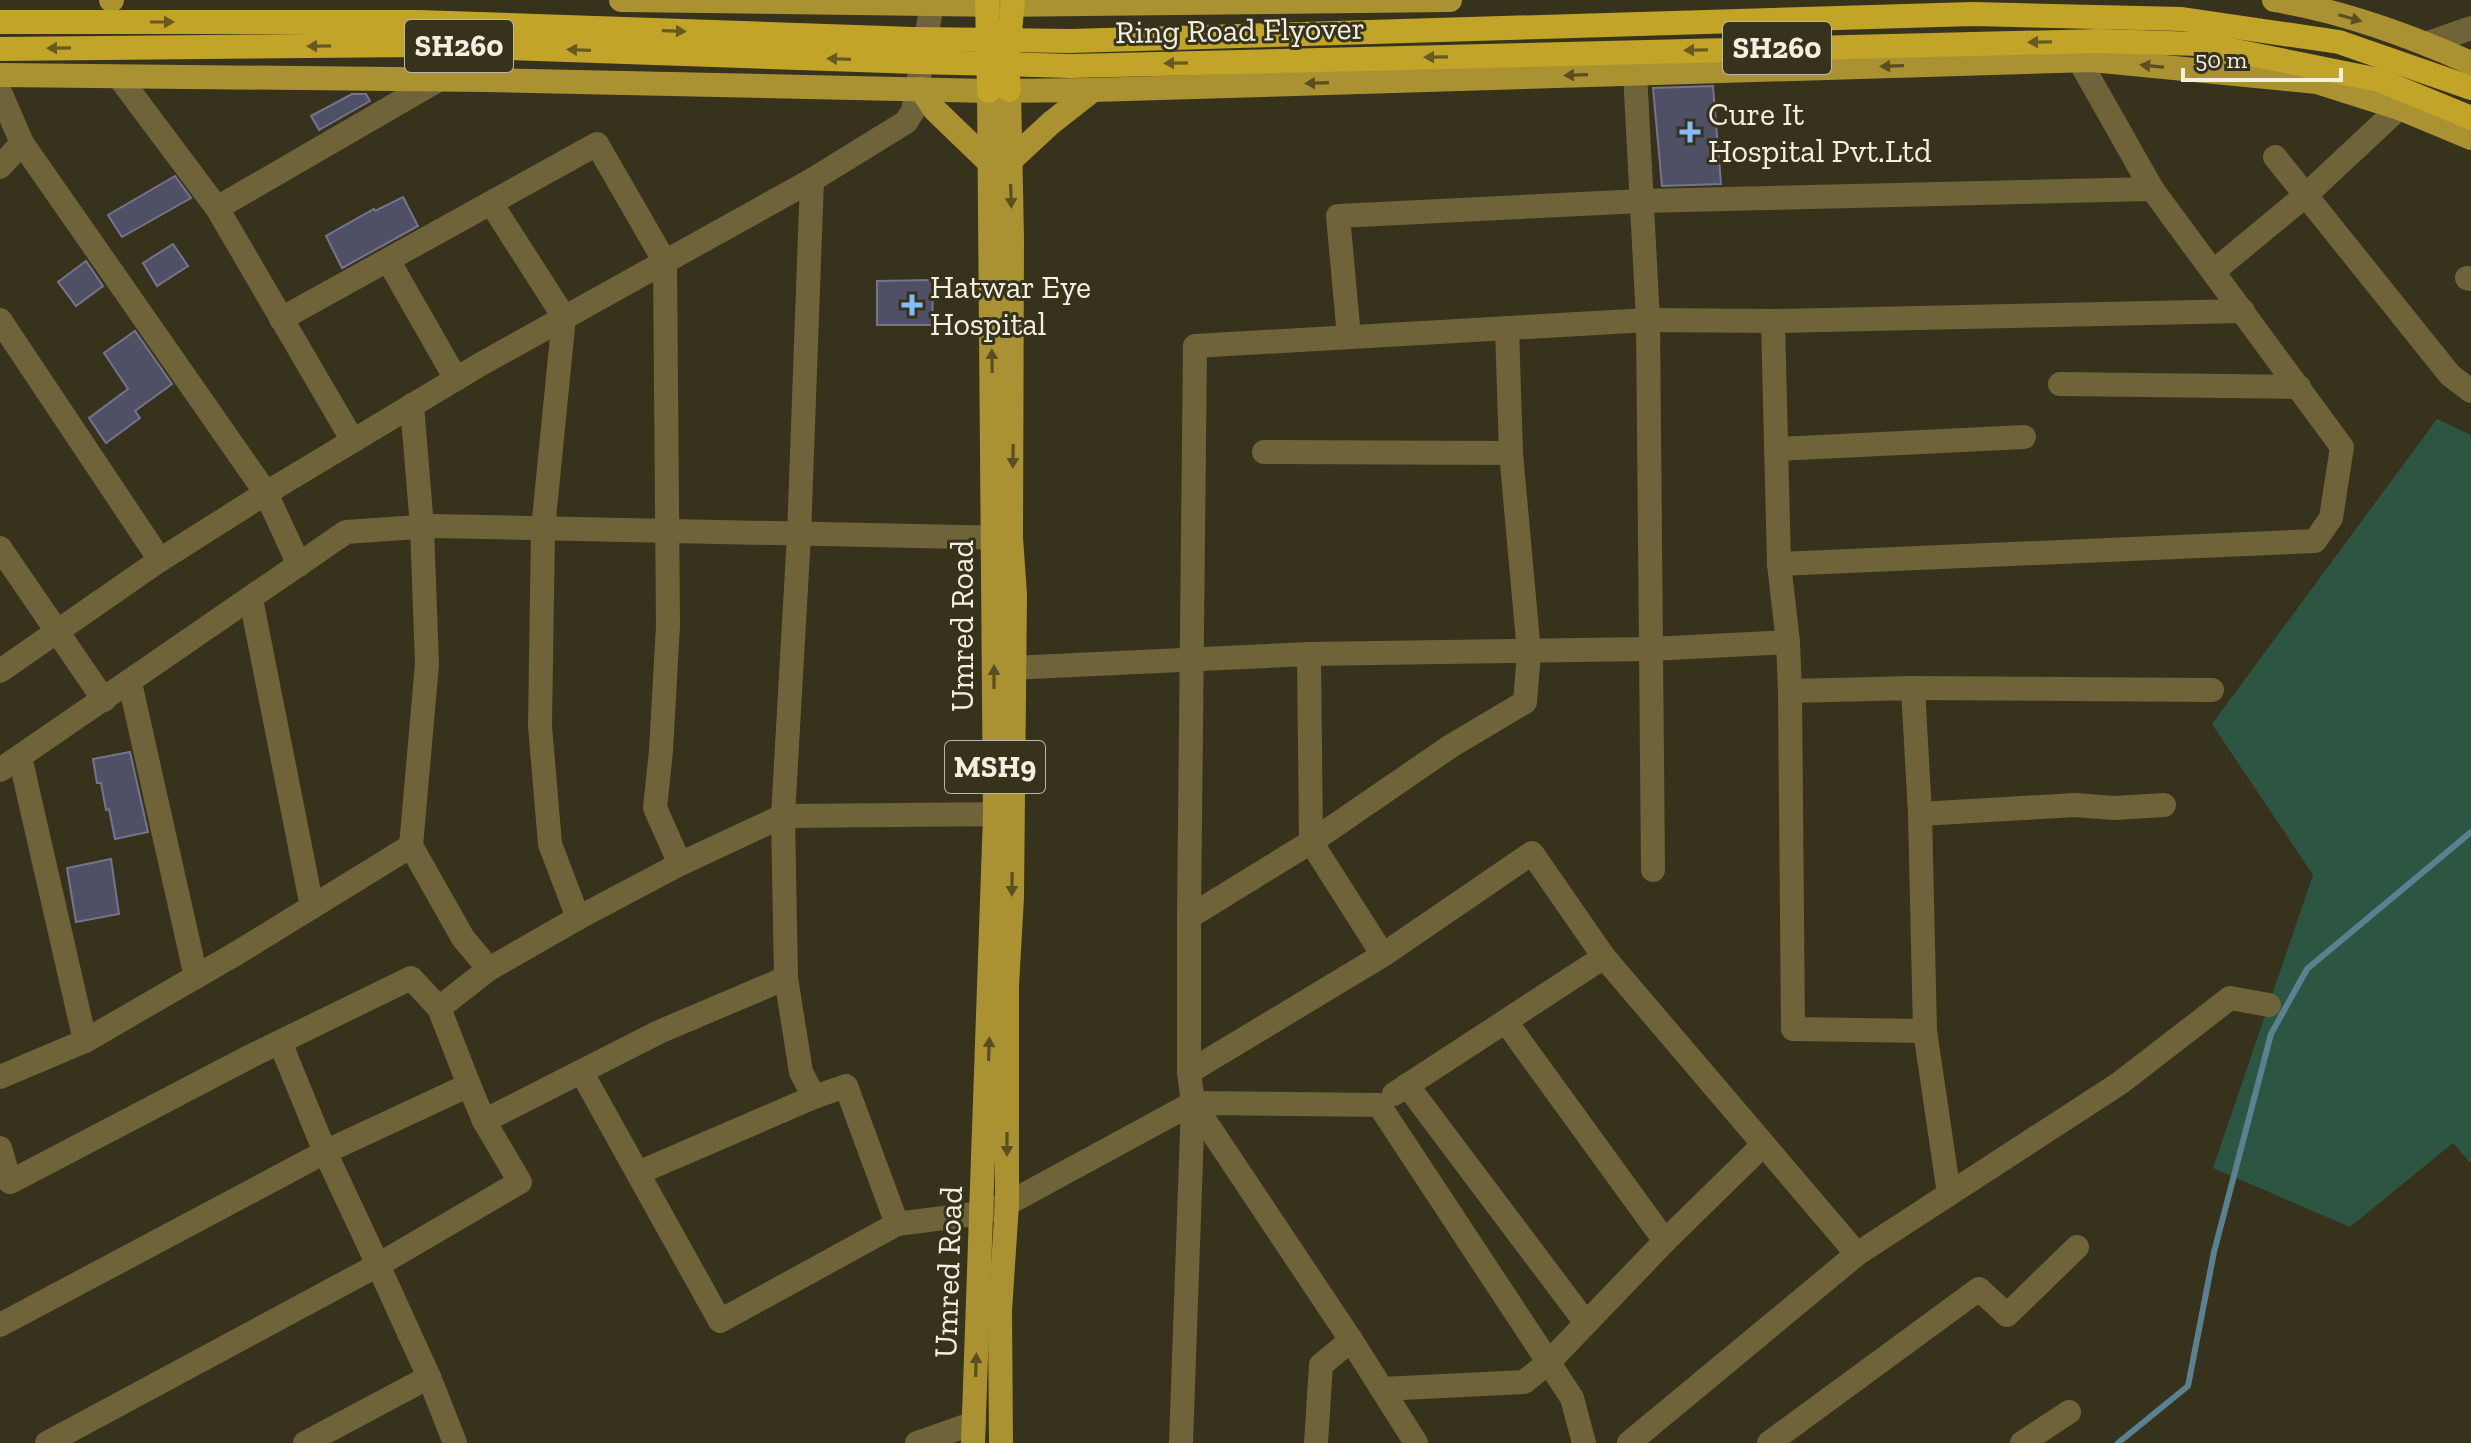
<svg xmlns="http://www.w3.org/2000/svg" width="2471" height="1443" font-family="'Zilla Slab',serif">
	<rect width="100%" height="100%" fill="#36321c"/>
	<!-- green -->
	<polygon fill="#2d5642" points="2437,419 2471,435 2471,1164 2453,1143 2350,1227 2213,1168 2313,875 2212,724"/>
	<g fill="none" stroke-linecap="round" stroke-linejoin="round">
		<!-- stream -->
		<polyline stroke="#5a8192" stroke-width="6" points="2118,1443 2188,1386 2214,1252 2271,1034 2307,969 2471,832"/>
	</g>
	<!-- building -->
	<g fill="#4f4f66" stroke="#74748d" stroke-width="2">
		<polygon points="1713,86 1721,184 1662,186 1653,88"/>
		<polygon points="352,94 366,94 370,101 319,130 311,116"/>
		<polygon points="175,176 191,198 122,237 108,215"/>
		<polygon points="403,197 418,226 342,268 326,236 374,209 375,211"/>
		<polygon points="173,244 188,266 157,286 143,263"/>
		<polygon points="86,261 103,286 76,306 58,282"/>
		<polygon points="932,280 933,325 877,325 877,281"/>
		<polygon points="135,331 172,384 135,411 140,418 106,443 89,418 128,389 104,353"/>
		<polygon points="130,752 148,832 115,839 109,809 106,810 101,783 97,783 93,759"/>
		<polygon points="111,859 119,914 76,922 67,868"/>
	</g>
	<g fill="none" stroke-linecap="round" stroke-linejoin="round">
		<!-- street -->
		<g stroke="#6e6339" stroke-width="24">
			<polyline points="2428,43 2471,28"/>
			<polyline points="119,77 217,208 353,441"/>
			<polyline points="0,92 22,143 0,167"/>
			<polyline points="22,143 266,493 299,565"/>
			<polyline points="2275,157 2450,375 2471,391"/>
			<polyline points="491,203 564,317 543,529 540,726 550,844 578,918"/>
			<polyline points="217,208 438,80"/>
			<polyline points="388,260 456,379"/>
			<polyline points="2214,271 2306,195 2399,108"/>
			<polyline points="2467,278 2471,279"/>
			<polyline points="281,319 597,144 665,262 668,626 661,751 655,808 680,864"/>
			<polyline points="0,320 160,560"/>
			<polyline points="1773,321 2243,311"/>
			<polyline points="1349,337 1338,216 1642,201 2152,189"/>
			<polyline points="2060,384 2299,387"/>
			<polyline points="1776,449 2024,437"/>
			<polyline points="1264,452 1511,453"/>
			<polyline points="0,548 104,700"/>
			<polyline points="1779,564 2315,541 2331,518 2342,447 2152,189 2079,60"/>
			<polyline points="251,599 312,907"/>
			<polyline points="1309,654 1311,842 1383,955"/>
			<polyline points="1013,668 1309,654 1651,649 1648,320 1773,321 1779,564 1788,642"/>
			<polyline points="0,671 160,560 266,493 481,364 812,180 906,122 913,111 932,4"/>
			<polyline points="130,683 196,977"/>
			<polyline points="1913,688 2212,690"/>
			<polyline points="1790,691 1793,1029 1925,1031"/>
			<polyline points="20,757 85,1041 237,953 411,846 463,938 489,969 578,918 680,864 783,816 1012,814"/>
			<polyline points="0,770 346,532 432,526 1011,538"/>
			<polyline points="1920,814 2075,805 2114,808 2164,805"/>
			<polyline points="411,846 427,664 422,527 412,405"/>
			<polyline points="1653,870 1651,649 1788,642 1790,691 1913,688 1920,814 1925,1031 1949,1194"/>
			<polyline points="1189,917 1311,842 1451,746 1525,702 1529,653 1511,453 1507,328"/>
			<polyline points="786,978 801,1072 814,1097 846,1086 897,1224"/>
			<polyline points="1506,1022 1665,1241"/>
			<polyline points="280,1042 325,1152 378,1265 520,1182 484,1121"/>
			<polyline points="1189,1072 1383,955 1532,853 1604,957 1857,1254 1629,1443"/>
			<polyline points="582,1073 720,1321 897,1224 982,1213 1007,1204 1193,1103 1379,1105 1572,1398 1584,1443"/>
			<polyline points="0,1077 85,1041"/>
			<polyline points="469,1085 439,1008 489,969"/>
			<polyline points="1407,1085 1586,1323"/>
			<polyline points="1394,1094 1604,957"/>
			<polyline points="1193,1103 1351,1340 1321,1365 1316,1443"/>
			<polyline points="0,1148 10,1182 251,1056 411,978 439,1008"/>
			<polyline points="638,1173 814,1097"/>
			<polyline points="1857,1254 2120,1083 2230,998 2269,1005"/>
			<polyline points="0,1325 325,1152 469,1085 484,1121 659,1032 786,978 783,816 799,535 812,180"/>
			<polyline points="1351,1340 1416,1443"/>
			<polyline points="1382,1389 1524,1382 1548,1363 1665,1241 1763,1145"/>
			<polyline points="47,1443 378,1265 429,1377 455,1443"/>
			<polyline points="305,1443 429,1377"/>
			<polyline points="917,1443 974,1423"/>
			<polyline points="1181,1443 1193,1103 1189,1072 1189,917 1195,346 1648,320 1635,73"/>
			<polyline points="1769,1443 1979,1289 2007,1315 2077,1247"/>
			<polyline points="2022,1443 2069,1412"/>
		</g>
		<!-- primary -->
		<g stroke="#aa9232" stroke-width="24">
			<polyline points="111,0 112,0"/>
			<polyline points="621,0 1004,5 1450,0"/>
			<path d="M2274,0c69,11 134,35 197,63"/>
			<polyline points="0,75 485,80 989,91 1093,90 2092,60 2317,82 2399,108 2471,138"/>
			<polyline points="921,89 935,110 990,163"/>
			<polyline points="1010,161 1051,123 1093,90"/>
			<polyline points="973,1443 995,815 989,91"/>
			<polyline points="1001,1443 1000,1311 1007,1204 1007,985 1012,897 1015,594 1011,538 1012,238 1009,90"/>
		</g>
		<!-- highway -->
		<g stroke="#c2a429" stroke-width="24">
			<polyline points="987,0 989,91"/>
			<polyline points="0,22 419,22 913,39"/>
			<polyline points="1071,41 1973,14 2182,19 2339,42 2471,88"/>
			<polyline points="0,49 419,45 917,62"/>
			<polyline points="1072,66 2099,41 2201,44 2379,80 2471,118"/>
			<polyline points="1009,90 1007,64 1013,0"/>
		</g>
		<!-- highway-bridge -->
		<g stroke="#c2a429" stroke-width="24">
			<polyline points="913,39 1071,41"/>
			<polyline points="917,62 1072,66"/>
		</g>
	</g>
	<!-- one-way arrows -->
	<defs><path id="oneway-solid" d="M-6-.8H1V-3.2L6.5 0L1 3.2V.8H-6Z" transform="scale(2)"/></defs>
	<g fill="#594f23">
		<use href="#oneway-solid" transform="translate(2350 18) rotate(16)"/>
		<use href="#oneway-solid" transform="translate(1892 66) rotate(178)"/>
		<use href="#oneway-solid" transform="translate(2152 66) rotate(-175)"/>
		<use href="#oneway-solid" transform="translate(1576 75) rotate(178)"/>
		<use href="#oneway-solid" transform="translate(1317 83) rotate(178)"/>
		<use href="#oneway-solid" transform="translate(1011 196) rotate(88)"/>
		<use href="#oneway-solid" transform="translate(992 361) rotate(-91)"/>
		<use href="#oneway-solid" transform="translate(1013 456) rotate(91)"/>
		<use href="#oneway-solid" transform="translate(994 677) rotate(-90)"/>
		<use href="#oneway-solid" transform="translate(1012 884) rotate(91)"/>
		<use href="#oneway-solid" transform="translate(989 1049) rotate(-88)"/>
		<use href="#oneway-solid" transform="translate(1007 1144) rotate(90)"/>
		<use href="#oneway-solid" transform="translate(976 1365) rotate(-88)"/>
	</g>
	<g fill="#675a21">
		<use href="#oneway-solid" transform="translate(162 22)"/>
		<use href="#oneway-solid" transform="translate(674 31) rotate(2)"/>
		<use href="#oneway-solid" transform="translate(2040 42) rotate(179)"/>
		<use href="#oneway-solid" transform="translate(319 46) rotate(179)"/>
		<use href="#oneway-solid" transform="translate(59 48) rotate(179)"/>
		<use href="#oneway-solid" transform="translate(579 50) rotate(-178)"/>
		<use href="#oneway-solid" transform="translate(1696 50) rotate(179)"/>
		<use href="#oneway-solid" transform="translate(1436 57) rotate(179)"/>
		<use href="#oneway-solid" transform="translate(839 59) rotate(-178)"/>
		<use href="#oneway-solid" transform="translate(1176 63) rotate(179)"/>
	</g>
	<!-- markers -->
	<g fill="#84bcfb" stroke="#36321c" stroke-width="3">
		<path d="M1686 120h8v8h8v8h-8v8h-8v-8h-8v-8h8z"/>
		<path d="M908 293h8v8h8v8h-8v8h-8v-8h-8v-8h8z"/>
	</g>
	<g text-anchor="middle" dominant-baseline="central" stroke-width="6" stroke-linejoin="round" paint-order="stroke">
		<!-- shield labels -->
		<g fill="#36321c" stroke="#bab7a7" stroke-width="2">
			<rect x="405" y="20" width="108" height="52" rx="6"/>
			<rect x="1723" y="22" width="108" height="52" rx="6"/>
			<rect x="945" y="741" width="100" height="52" rx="6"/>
		</g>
		<g font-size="30" font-weight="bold" fill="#f3f0e2">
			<text x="459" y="46">SH260</text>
			<text x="1777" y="48">SH260</text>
			<text x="995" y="767">MSH9</text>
		</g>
		<!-- street labels -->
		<g font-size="32" fill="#f3f0e2" stroke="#36321c">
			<text transform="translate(1240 30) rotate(-1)">Ring Road Flyover</text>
			<text transform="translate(962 626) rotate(-90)">Umred Road</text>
			<text transform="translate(948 1272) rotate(-88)">Umred Road</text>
		</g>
		<!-- poi labels -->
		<g font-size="32" fill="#f3f0e2" stroke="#36321c" text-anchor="start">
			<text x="1708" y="114">Cure It<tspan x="1708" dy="37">Hospital Pvt.Ltd</tspan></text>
			<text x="930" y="287">Hatwar Eye<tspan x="930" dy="37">Hospital</tspan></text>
		</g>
	</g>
	<!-- scale -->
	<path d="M2183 68v12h158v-12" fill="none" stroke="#f3f0e2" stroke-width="4"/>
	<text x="2195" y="68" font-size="24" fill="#f3f0e2" stroke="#36321c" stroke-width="6" paint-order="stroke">50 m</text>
</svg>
